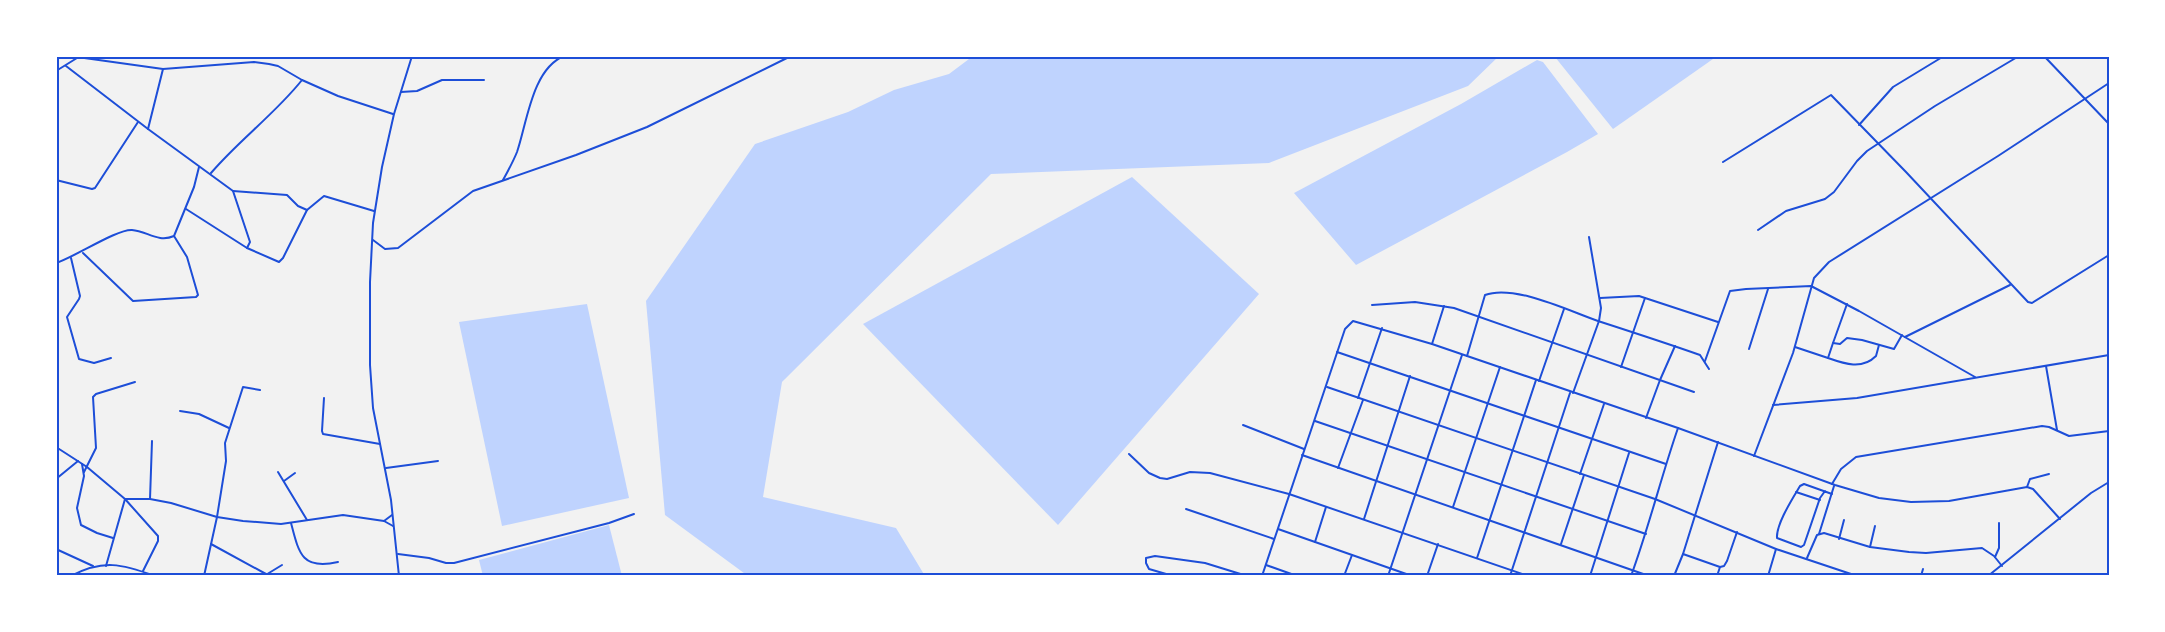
<svg xmlns="http://www.w3.org/2000/svg" width="2165" height="632" font-family="'Exo 2',sans-serif">
	<rect width="100%" height="100%" fill="#f2f2f2"/>
	<!-- water -->
	<g fill="#bfd3fe">
		<polygon points="973,56 1499,56 1468,86 1269,163 991,174 782,382 763,497 896,528 925,576 748,576 665,515 646,301 755,144 848,112 894,90 949,74"/>
		<polygon points="1712,56 1713,59 1613,129 1555,57"/>
		<polygon points="1537,60 1543,62 1598,134 1567,152 1356,265 1294,193 1461,104"/>
		<polygon points="1132,177 1259,294 1058,525 863,324"/>
		<polygon points="587,304 629,498 502,526 459,322"/>
		<polygon points="609,525 622,576 483,576 479,560"/>
	</g>
	<g fill="none" stroke-linecap="round" stroke-linejoin="round">
		<!-- minor -->
		<g stroke="#1d4ed8" stroke-width="2">
			<polyline points="70,56 163,69 254,62 269,64 278,66 302,80 338,96 393,114"/>
			<polyline points="2044,56 2109,124"/>
			<polyline points="66,66 148,129 233,191 250,242 247,248"/>
			<polyline points="56,71 77,58 85,56"/>
			<polyline points="401,92 417,91 442,80 484,80"/>
			<polyline points="1859,125 1893,87 1944,56"/>
			<polyline points="148,129 163,69"/>
			<polyline points="1723,162 1831,95 1906,172 2028,302 2032,303 2109,255"/>
			<path d="M211,173c28,-33 64,-59 91,-93"/>
			<polyline points="56,180 92,189 95,188 138,122"/>
			<path d="M503,180c5,-9 10,-18 14,-28 10,-29 15,-83 47,-96"/>
			<polyline points="233,191 287,195 298,206 307,210 324,196 374,211"/>
			<polyline points="186,209 247,248 279,262 283,258 307,210"/>
			<polyline points="1758,230 1786,211 1825,199 1834,192 1857,161 1867,151 1935,106 2019,56"/>
			<polyline points="373,240 385,249 398,248 473,191 576,155 647,127 791,56"/>
			<polyline points="83,253 133,301 196,297 198,295 187,257 174,236"/>
			<polyline points="71,258 80,296 79,299 67,317 79,359 94,363 111,358"/>
			<path d="M56,263c19,-6 61,-34 76,-33 15,1 26,13 42,6l20,-49 5,-20"/>
			<polyline points="1600,298 1639,296 1718,322"/>
			<polyline points="1847,304 1833,343 1840,344 1847,338 1862,340 1894,349 1902,335"/>
			<polyline points="1372,305 1415,302 1454,308 1694,392"/>
			<polyline points="1905,337 2010,285"/>
			<path d="M1833,343l-5,15c17,6 34,12 48,-2l3,-11"/>
			<polyline points="1432,344 1444,306"/>
			<polyline points="1795,347 1828,358"/>
			<polyline points="1749,349 1768,289"/>
			<polyline points="1337,352 1666,464"/>
			<path d="M1467,356l18,-61c29,-11 84,16 113,26 34,11 68,22 102,34l9,14"/>
			<polyline points="1705,361 1730,291 1746,289 1811,286 1859,311 1975,377"/>
			<polyline points="2046,366 2057,430"/>
			<polyline points="1621,367 1645,298"/>
			<polyline points="1539,381 1564,309"/>
			<polyline points="1327,387 1655,499 1776,549 1857,576"/>
			<polyline points="1573,393 1599,321 1601,308 1589,237"/>
			<polyline points="324,398 322,431 323,434 380,444"/>
			<polyline points="1358,398 1382,328"/>
			<polyline points="1773,405 1857,398 2109,355"/>
			<polyline points="180,411 199,414 229,428"/>
			<polyline points="1646,418 1660,380 1675,346"/>
			<polyline points="1315,421 1646,534"/>
			<polyline points="1243,425 1304,449"/>
			<polyline points="56,447 87,467 125,499 158,536 158,541 143,571"/>
			<polyline points="1129,454 1149,473 1160,478 1167,479 1190,472 1210,473 1289,494 1528,576"/>
			<polyline points="1302,455 1649,576"/>
			<polyline points="1754,456 1793,353 1814,278 1829,262 1998,156 2109,83"/>
			<polyline points="82,464 84,476 77,508 81,525 97,533 113,538"/>
			<polyline points="386,468 438,461"/>
			<polyline points="1338,468 1363,400"/>
			<polyline points="84,472 96,448 93,397 96,394 135,382"/>
			<polyline points="278,472 307,520"/>
			<polyline points="1580,474 1604,404"/>
			<polyline points="56,479 78,461"/>
			<polyline points="284,481 295,473"/>
			<polyline points="1832,484 1841,469 1856,457 2042,426 2049,427 2069,436 2109,431"/>
			<polyline points="2027,487 2030,479 2049,474"/>
			<path d="M1825,491l-5,7 -16,47 -3,2 -24,-9c-1,-14 16,-40 23,-52l4,-2 28,10"/>
			<polyline points="1796,492 1820,500"/>
			<polyline points="125,499 150,499 171,503 217,517 243,521 281,524 343,515 384,521 393,526"/>
			<polyline points="150,499 152,441"/>
			<polyline points="1453,507 1500,367"/>
			<polyline points="1186,509 1274,539"/>
			<polyline points="1364,519 1410,376"/>
			<polyline points="384,521 392,515"/>
			<path d="M291,523c8,31 11,47 47,39"/>
			<polyline points="1278,529 1412,576"/>
			<polyline points="1819,534 1834,486"/>
			<polyline points="1839,539 1844,520"/>
			<polyline points="1315,542 1326,507"/>
			<polyline points="211,544 266,574"/>
			<polyline points="1561,544 1584,475"/>
			<polyline points="1870,547 1875,526"/>
			<polyline points="56,549 93,566"/>
			<polyline points="398,554 429,558 446,563 454,563 609,523 634,514"/>
			<polyline points="1683,554 1718,442"/>
			<polyline points="1995,557 1999,548 1999,523"/>
			<polyline points="1477,558 1536,380"/>
			<polyline points="1807,558 1817,535 1824,533 1870,547 1909,552 1926,553 1982,548 1994,556 2002,566"/>
			<polyline points="1266,565 1297,576"/>
			<polyline points="106,566 125,499"/>
			<path d="M71,576c32,-17 51,-12 84,0"/>
			<polyline points="204,576 217,517 226,461 225,443 243,387 260,390"/>
			<polyline points="264,576 282,565"/>
			<polyline points="399,576 391,500 373,408 370,365 370,282 373,223 382,167 394,114 412,56"/>
			<polyline points="1173,576 1149,569 1146,563 1146,558 1155,556 1205,563 1247,576"/>
			<polyline points="1262,576 1345,329 1353,321 1432,344 1678,428 1835,485 1879,498 1911,502 1949,501 2027,487 2033,489 2060,519"/>
			<polyline points="1344,576 1352,555"/>
			<polyline points="1388,576 1462,355"/>
			<polyline points="1427,576 1438,544"/>
			<polyline points="1510,576 1570,393"/>
			<polyline points="1590,576 1629,453"/>
			<path d="M1631,576c18,-49 30,-99 47,-148"/>
			<polyline points="1674,576 1683,554 1720,567"/>
			<polyline points="1717,576 1720,567 1724,566 1727,561 1737,532"/>
			<polyline points="1768,576 1776,549"/>
			<polyline points="1921,576 1923,569"/>
			<polyline points="1988,576 2091,493 2109,482"/>
		</g>
	</g>
	<!-- border -->
	<rect width="2165" height="632" fill="none" stroke="#ffffff" stroke-width="115"/>
	<rect x="58" y="58" width="2050" height="516" fill="none" stroke="#1d4ed8" stroke-width="2"/>
</svg>
